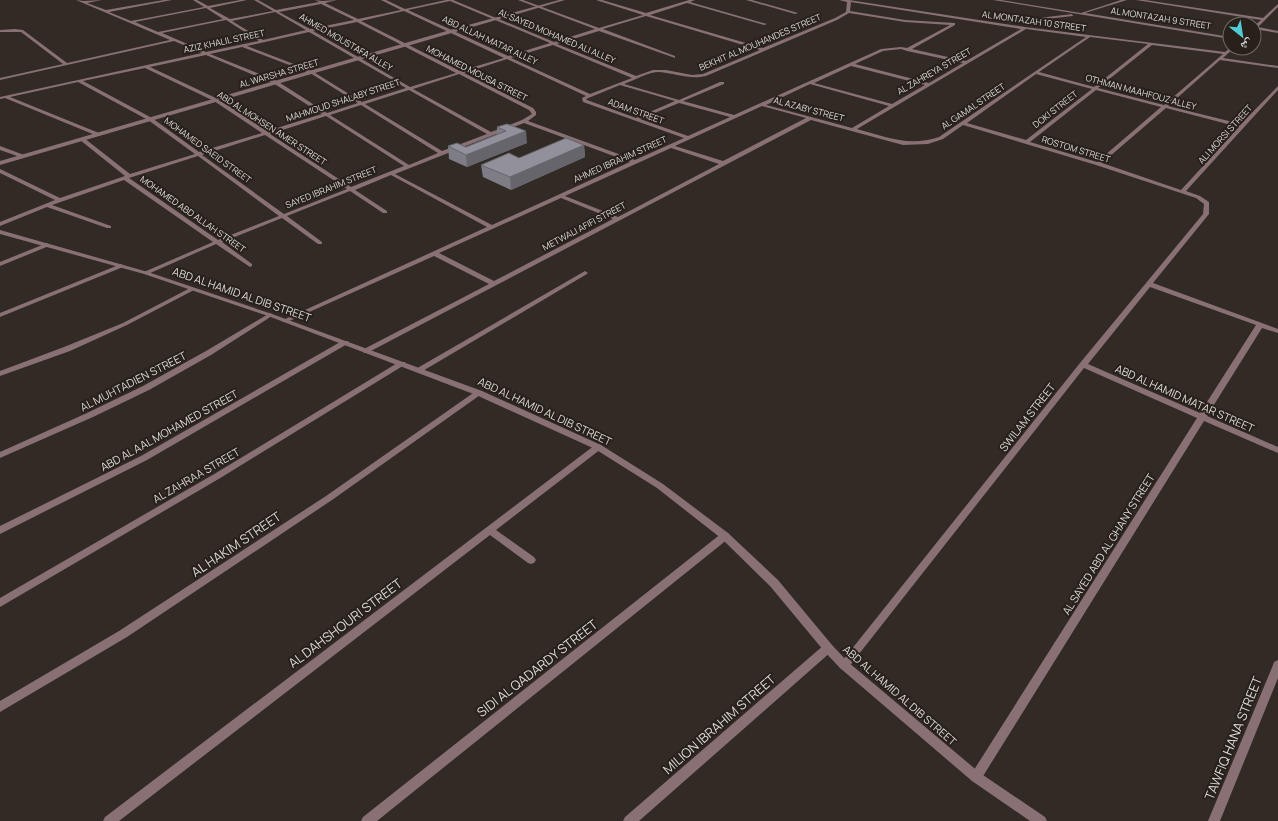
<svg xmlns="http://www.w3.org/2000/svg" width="1278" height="821" font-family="Manrope,'Noto Naskh Arabic',sans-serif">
	<rect width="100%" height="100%" fill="#322a24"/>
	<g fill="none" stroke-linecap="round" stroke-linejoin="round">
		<!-- service -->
		<polygon fill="#887075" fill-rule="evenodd" points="585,271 588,273 587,274 421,372 418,372 414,370"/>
		<!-- minor -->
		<g fill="#887075" fill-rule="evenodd">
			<path d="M76,0l8,1 18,-1 -15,3 19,7 58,-10h8l-63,12 22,9 73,-14 -11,-7h4l11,6 32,-6h7l-37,8 20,11 43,-8 -19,-11h4l18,10 43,-8 -4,-2 7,1 15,-1 -12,3 33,16 43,-9 -20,-10h5l19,9 41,-9h7l101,42 41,-13 -77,-29h5l76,28 44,-13 -47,-15h6l44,13 43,-13h6l-5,2 77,22 -3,1 -77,-22 -37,12 113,33 72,-30 11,-6 1,-10 -8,-2h10l176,27 200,25 5,-4h4l-11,10 55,8v2l-58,-8 -52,46 73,18 37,-38v4l-92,101 14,5 9,6v12l-56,69 125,46v4l-16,-5 -55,88 71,31v6l-74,-32 -224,360 -4,2 -4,-2 -2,-4 2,-4 225,-355 -113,-50 -236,300 -4,2 -4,-2 -1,-3 241,-302 123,-149 1,-10 -8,-6 -100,-33 -133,-40 -20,14 -15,5 -25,1 -92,-25 -444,233h-3l-1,-2 1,-2 125,-65 -55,-28 -147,66h-4l-1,-1 1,-1 204,-93 -96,-52 -36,15 32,21v2h-4l-33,-22 -63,25 35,26v2h-4l-36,-26 -60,24 30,22v2l-2,1 -34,-23 -68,30h-4v-2l69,-30 -89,-62 -72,25 59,21v2h-4l-60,-21 -47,19v-4l55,-22 -55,-27v-4l60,29 65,-22 -45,-36v-2h4l46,36 65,-20 -47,-34 -70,-38 -68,15 89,36v2h-4l-90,-37 -5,1v-2l202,-44 -28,-12 -174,39v-2l63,-14 -42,-32h-21v-2l15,-1 8,1 44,33 103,-23zM450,1l100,42 -42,13 -100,-46zM851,2l170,27 -55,32 -54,-12 43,-24v-2l-50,-3 -55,-9zM321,4l33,16 -44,9 -31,-17zM206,8l17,11 -65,13 -23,-10zM404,11l100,47 -44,13 -99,-50zM275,12l31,18 -43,10 -31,-19zM849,13l56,9 45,3 -43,23 -6,-1 -20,2 -147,66 -51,-14 41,-17v-2h-4l-41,18 -55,-16c11,-4 24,-12 35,-12 16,1 30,8 47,4l131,-56zM646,16l114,34 -57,24 -11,1 -26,-5h-13l-17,6 -79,-32 42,-13 76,27v-2l-72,-27zM226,20l33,21 -53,11 -44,-19zM357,22l99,51 -46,14 -97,-56zM1026,29l60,8 -147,100c-31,10 -52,0 -82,-8zM309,32l97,56 -44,14 -50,-31 -65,-25zM1090,37l58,7 -54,43 -55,-15zM553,45l79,33 -42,16 -79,-36zM1152,45l71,9 -59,51 -66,-17zM242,47l68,26 48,30 -31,10 -50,-32 -67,-27zM901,49l6,2 56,12 -34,20 -74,-19 28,-13zM206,55l67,28 49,31 -55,17 -49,-32 -68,-32zM507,59l79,37 -4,2 1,4 101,36 -49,22 -107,-39 8,-6v-3l-3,-4 -69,-35zM851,66l74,19 -33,19 -78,-21zM145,68l69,33 48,32 -63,19 -47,-34 -69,-37zM459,74l70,36 3,4 -10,6 -31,12 -78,-43zM1036,74l56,15 -66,51 -59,-17zM810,84l79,22 -37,22 -86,-23zM620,85l55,16 -39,17 -49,-18 -1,-1zM409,90l78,44 -45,17 -77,-47zM1096,90l65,17 -64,55 -67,-20zM679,103l51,14 -42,19 -48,-17zM361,105l77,48 -29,12 -79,-50zM762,106l44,12 -83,43 -48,-15zM1166,108l73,19 -58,63 -79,-27zM326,116l78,50 -53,21 -81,-53zM524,123l106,39 -138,63 -97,-51zM265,135l82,54 -63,25 -82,-59zM671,148l48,16 -101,53 -53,-21zM198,156l81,60 -61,24 -89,-62zM561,198l52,21 -119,62 -55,-28zM1150,287l106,38 -56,88 -112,-49z"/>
			<polygon points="746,0 752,0 798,13 795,14"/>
			<polygon points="993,0 1001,0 1081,13 1121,0 1127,0 1085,13 1230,37 1230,39"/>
			<polygon points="1136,0 1145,0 1263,18 1278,4 1278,7 1258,27 1278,31 1278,33 1254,29 1254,26 1261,20"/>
			<polygon points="1072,14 1073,16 1008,23 1006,22"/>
			<polygon points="0,146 24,155 25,156 20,157 0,150"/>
			<polygon points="47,243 50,245 49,246 0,266 0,262"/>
			<polygon points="121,264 123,265 123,267 0,317 0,313"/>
			<polygon points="192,287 195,289 194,290 127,325 70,351 0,376 0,371 64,347 123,323"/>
			<polygon points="270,313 272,314 273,315 272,316 211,355 149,390 93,417 0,458 0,452 87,413 143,386 206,351"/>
			<polygon points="342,341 348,341 349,343 147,460 0,534 0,526 141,456"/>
			<polygon points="399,362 405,362 406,364 222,477 0,607 0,598 216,473"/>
			<polygon points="476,391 479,391 483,393 332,500 127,637 0,712 0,701 119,631 326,496"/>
			<polygon points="598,444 601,445 602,447 601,449 496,530 534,557 536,560 534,563 531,564 528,563 490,535 119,821 103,821 105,817 595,445"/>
			<polygon points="725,532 728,533 730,536 728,539 377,821 361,821 363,817 722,533"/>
			<polygon points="828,643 832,645 833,648 832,651 639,821 623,821 625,817 824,645"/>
			<polygon points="1278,660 1278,678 1220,821 1208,821 1273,665 1274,662"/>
		</g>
		<!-- tertiary -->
		<g fill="#887075" fill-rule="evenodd">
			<polygon points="559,0 565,0 0,165 0,161 450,30"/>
			<polygon points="0,230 148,272 272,314 482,391 601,445 663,484 728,533 778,580 832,645 848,662 980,773 1045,817 1047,821 1030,821 972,781 840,668 824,651 770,586 722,539 657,488 595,449 476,395 268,316 144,274 0,234"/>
		</g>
	</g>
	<!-- wall -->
	<g fill="#7e7c85">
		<polygon points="507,124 527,143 467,167 449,159 448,146 466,147 497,134 497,127"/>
		<polygon points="584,145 585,157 511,190 483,177 481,165"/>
	</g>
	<!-- shaded-wall -->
	<g fill="#66656c">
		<polygon points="526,131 527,143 467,167 466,155"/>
		<polygon points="584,145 585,157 511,190 510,177"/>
	</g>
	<!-- building -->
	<g fill="#92909b" stroke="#66656c">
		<polygon points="507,124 526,131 466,155 448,146 457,143 466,147 506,131 497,127"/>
		<polygon points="566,138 584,145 510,177 481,165 509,153 519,158"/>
	</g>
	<g text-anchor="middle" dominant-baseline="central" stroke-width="4" stroke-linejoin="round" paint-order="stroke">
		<!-- far-street labels -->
		<g font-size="9" fill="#ded9d5" stroke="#28201b">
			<text transform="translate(1161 18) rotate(9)">AL MONTAZAH 9 STREET</text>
			<text transform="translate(1034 21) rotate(8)">AL MONTAZAH 10 STREET</text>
			<text transform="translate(557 36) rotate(23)">AL SAYED MOHAMED ALI ALLEY</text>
			<text transform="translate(490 40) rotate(25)">ABD ALLAH MATAR ALLEY</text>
			<text transform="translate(224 41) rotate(-12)">AZIZ KHALIL STREET</text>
			<text transform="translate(346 42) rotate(30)">AHMED MOUSTAFA ALLEY</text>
			<text transform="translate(760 42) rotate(-23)">BEKHIT AL MOUHANDES STREET</text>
			<text transform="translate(934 71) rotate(-30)">AL ZAHREYA STREET</text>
			<text transform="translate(279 73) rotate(-16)">AL WARSHA STREET</text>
			<text transform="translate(477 73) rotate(27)">MOHAMED MOUSA STREET</text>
			<text transform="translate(1141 92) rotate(15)">OTHMAN MAAHFOUZ ALLEY</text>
			<text transform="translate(343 100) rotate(-18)">MAHMOUD SHALABY STREET</text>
			<text transform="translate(973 106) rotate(-34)">AL GAMAL STREET</text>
			<text transform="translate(809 109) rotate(15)">AL AZABY STREET</text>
			<text transform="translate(1055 109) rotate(-38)">DOKI STREET</text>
			<text transform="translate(636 111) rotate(20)">ADAM STREET</text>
			<text transform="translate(272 128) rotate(33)">ABD AL MOHSEN AMER STREET</text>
			<text transform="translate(1225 134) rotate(-48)">ALI MORSI STREET</text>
			<text transform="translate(1076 149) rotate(17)">ROSTOM STREET</text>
			<text transform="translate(208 150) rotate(36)">MOHAMED SAEID STREET</text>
			<text transform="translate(620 159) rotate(-24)">AHMED IBRAHIM STREET</text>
			<text transform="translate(331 187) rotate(-22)">SAYED IBRAHIM STREET</text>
			<text transform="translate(193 214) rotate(35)">MOHAMED ABD ALLAH STREET</text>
			<text transform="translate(584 226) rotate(-28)">METWALI AFIFI STREET</text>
		</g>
		<!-- street labels -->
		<g font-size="11" fill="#ded9d5" stroke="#28201b">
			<text transform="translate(242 294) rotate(19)">ABD AL HAMID AL DIB STREET</text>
			<text transform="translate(133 381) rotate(-27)">AL MUHTADIEN STREET</text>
			<text transform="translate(1185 398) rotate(24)">ABD AL HAMID MATAR STREET</text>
			<text transform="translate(545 411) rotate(25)">ABD AL HAMID AL DIB STREET</text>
			<text transform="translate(1027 417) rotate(-52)">SWILAM STREET</text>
			<text transform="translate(169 430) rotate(-29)">ABD AL AAL MOHAMED STREET</text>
			<text transform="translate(196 475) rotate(-30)">AL ZAHRAA STREET</text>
			<text transform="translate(1108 544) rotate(-58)">AL SAYED ABD AL GHANY STREET</text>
			<text transform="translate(900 695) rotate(41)">ABD AL HAMID AL DIB STREET</text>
		</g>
		<!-- near-street labels -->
		<g font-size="13" fill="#ded9d5" stroke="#28201b">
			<text transform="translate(236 544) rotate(-34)">AL HAKIM STREET</text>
			<text transform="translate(345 623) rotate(-37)">AL DAHSHOURI STREET</text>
			<text transform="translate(537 668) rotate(-38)">SIDI AL QADARDY STREET</text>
			<text transform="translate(719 724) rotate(-41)">MILION IBRAHIM STREET</text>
			<text transform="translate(1233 738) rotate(-68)">TAWFIQ HANA STREET</text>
		</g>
	</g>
	<!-- north arrow -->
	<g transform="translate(1242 36) rotate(150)"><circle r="19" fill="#28201b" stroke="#716a65"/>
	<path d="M0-3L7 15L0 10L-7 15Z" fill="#52ccd6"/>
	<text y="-6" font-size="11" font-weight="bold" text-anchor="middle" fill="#ded9d5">ش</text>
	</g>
</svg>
